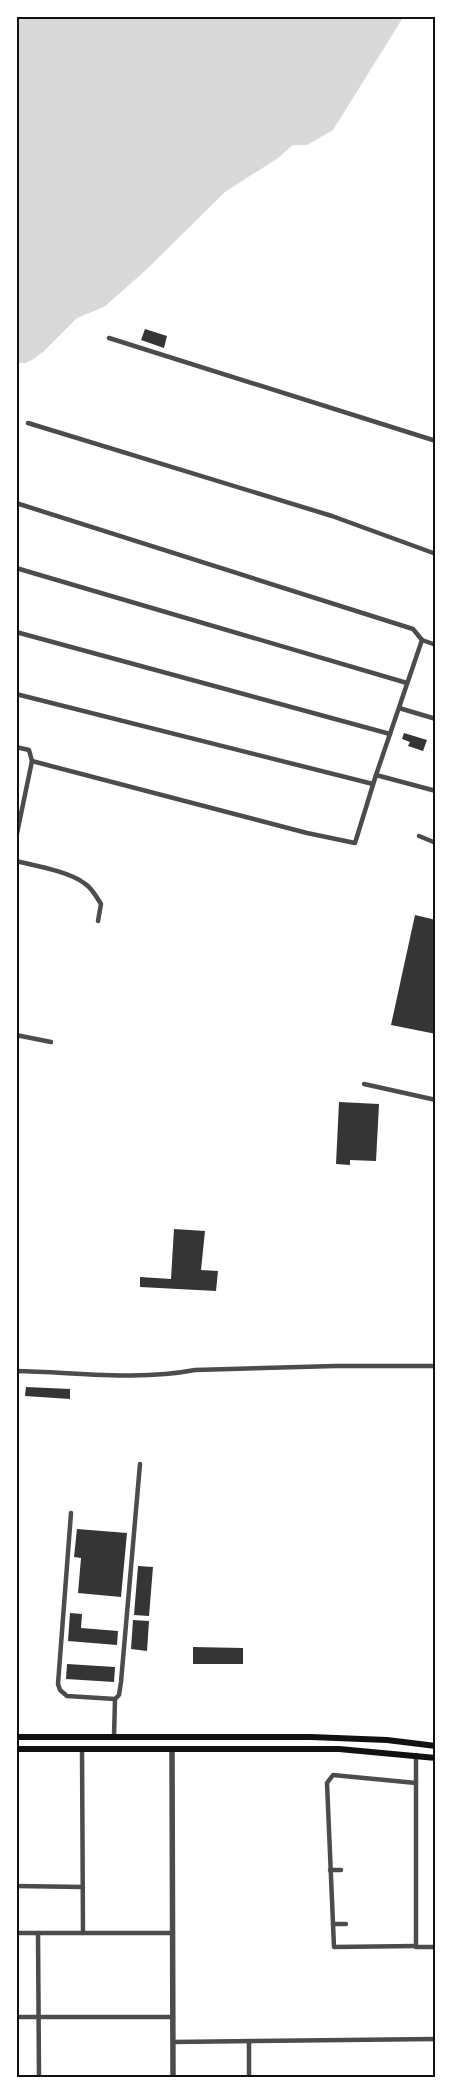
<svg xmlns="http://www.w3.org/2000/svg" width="452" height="2093" font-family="Poppins,sans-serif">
	<rect width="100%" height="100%" fill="#fff"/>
	<!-- water -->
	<polygon fill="#d9d9d9" points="16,16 404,16 333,130 307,145 293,145 278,158 225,192 146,270 104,307 77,318 43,352 32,360 25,363 16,363"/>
	<!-- building -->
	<g fill="#353535">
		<polygon points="145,329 167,336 164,348 141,340"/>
		<polygon points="404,733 427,740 423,751 408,746 410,742 402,739"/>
		<polygon points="415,915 436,920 436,1034 391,1025"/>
		<polygon points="339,1102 379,1104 376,1161 350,1160 350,1165 336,1164"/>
		<polygon points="174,1229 205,1231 201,1270 218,1271 216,1291 140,1287 140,1277 171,1279"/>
		<polygon points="26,1387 70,1389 70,1399 25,1396"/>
		<polygon points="77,1529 127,1533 121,1597 78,1593 81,1558 74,1557"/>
		<polygon points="138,1566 153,1567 149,1616 134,1615"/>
		<polygon points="70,1613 82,1614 81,1628 118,1631 117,1645 68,1641"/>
		<polygon points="133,1620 149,1621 147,1651 131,1649"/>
		<polygon points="193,1647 243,1648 243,1664 193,1664"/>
		<polygon points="67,1664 115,1667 114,1682 66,1679"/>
	</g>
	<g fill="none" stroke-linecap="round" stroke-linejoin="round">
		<!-- minor -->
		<g stroke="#4c4c4c" stroke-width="4.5">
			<polyline points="109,338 436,441"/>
			<polyline points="28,423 332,516 436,554"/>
			<polyline points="16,503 413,629 422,640 436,645"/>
			<polyline points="16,568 407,683"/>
			<polyline points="16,632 390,734"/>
			<polyline points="16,694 373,784"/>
			<polyline points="399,708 436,719"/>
			<polyline points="16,747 29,750 32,761 16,838"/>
			<polyline points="32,761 307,833 355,843 376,775 422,640"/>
			<polyline points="376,775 436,791"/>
			<polyline points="419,836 436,843"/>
			<path d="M16,861c20,5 51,10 68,22 8,5 12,13 17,21l-3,17"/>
			<polyline points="16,1035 51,1042"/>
			<polyline points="364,1084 436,1100"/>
			<path d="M16,1371c59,1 121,10 179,-1l140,-4h101"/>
			<polyline points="71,1513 58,1684 60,1690 67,1696 115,1699"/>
			<polyline points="114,1737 115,1699 119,1695 121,1682 140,1464"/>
			<polyline points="82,1749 83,1933"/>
			<polyline points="416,1755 416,1947 436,1947"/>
			<polyline points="330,1870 341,1870"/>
			<polyline points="16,1886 83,1887"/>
			<polyline points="333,1924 327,1783 333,1775 416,1783"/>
			<polyline points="346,1924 333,1924 334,1947 416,1946"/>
			<polyline points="16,1933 173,1933"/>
			<polyline points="38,1933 39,2077"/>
			<polyline points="16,2017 173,2017"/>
			<polyline points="249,2041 249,2077"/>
			<polyline points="173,2042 436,2039"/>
		</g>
		<!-- tertiary -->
		<polyline stroke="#4c4c4c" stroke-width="5.5" points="172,1749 173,2077"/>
		<!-- secondary -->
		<g stroke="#111" stroke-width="6">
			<polyline points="16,1737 311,1737 387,1740 436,1746"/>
			<polyline points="16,1749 339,1749 436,1758"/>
		</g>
	</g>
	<!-- border -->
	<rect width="452" height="2093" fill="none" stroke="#ffffff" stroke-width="35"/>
	<rect x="18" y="18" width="416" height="2058" fill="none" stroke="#111" stroke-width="2"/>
</svg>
